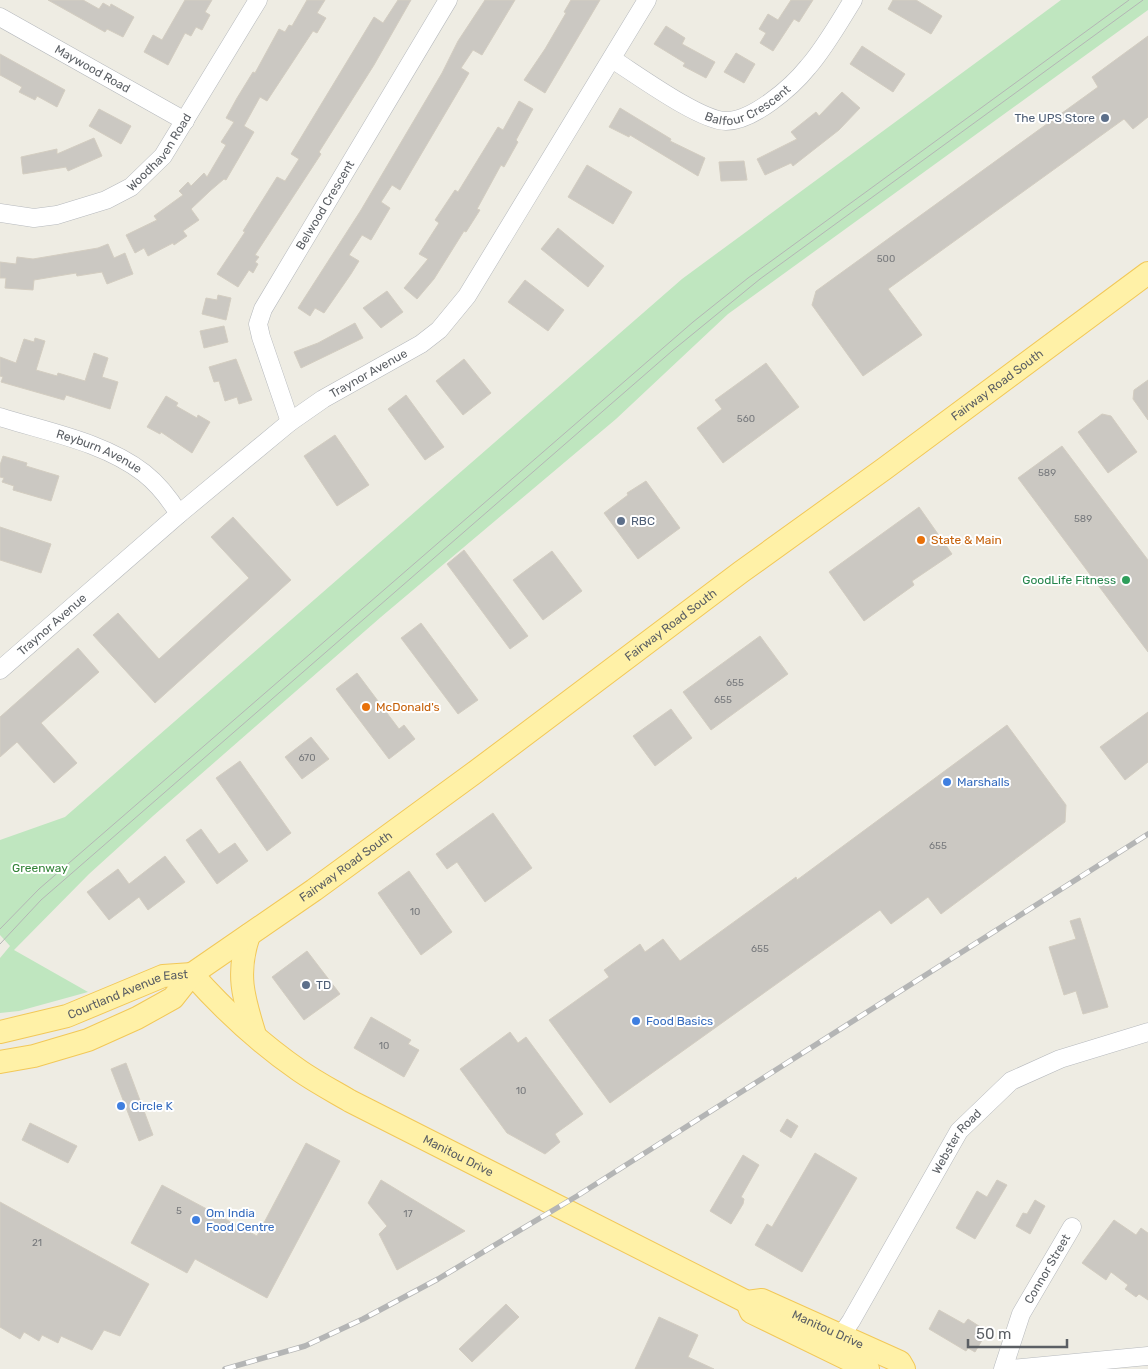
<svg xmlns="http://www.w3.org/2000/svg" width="1148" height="1369" font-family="Rubik,sans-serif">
	<rect width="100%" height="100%" fill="#eeece3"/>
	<!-- green -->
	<polygon fill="#bfe6bf" points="1061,0 1148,0 1148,10 728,314 616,419 381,617 153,816 89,874 14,950 88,992 19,1011 0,1013 0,958 10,946 0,935 0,840 65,817 682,279"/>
	<!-- building -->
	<g fill="#cbc8c2" stroke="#d3cdc1">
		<polygon points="48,0 83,0 99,9 103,3 110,7 111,4 134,17 123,37 107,29 105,32"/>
		<polygon points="185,0 212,0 205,12 210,15 202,30 196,27 191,36 185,33 168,65 144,52 153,35 162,40"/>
		<polygon points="307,0 325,0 317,13 326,18 317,33 313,31 267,101 260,97 244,126 254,132 226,180 224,179 210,191 191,209 199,220 183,231 187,236 174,245 173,243 148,256 144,248 135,253 126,235 157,220 154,216 183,195 179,191 188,182 191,186 204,173 207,177 226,145 221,142 234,122 226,118 237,98 253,72 255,73 279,29 285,32 289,25 292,26"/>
		<polygon points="398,0 411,0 374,65 319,152 321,154 255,255 259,257 255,262 258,264 253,273 249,270 238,287 217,274 245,232 243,231 277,177 285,181 299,159 291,154 374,17 383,23"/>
		<polygon points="485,0 515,0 482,55 473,50 461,68 469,73 400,190 392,185 381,202 390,208 371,240 362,235 349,255 359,261 351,274 324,313 315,308 310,316 298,308 361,210 442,73 458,41"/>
		<polygon points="571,0 600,0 545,93 524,80 545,49 566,13 564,12"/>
		<polygon points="791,0 813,0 799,22 794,19 773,51 760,43 766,33 759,29 768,14 778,20"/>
		<polygon points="893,0 916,0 942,16 931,34 888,9"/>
		<polygon points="666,26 685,38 682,44 715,62 706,78 683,66 685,63 654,44"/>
		<polygon points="1148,36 1148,117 1133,129 1124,119 888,289 922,335 863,376 812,305 816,291 1098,87 1092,77"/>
		<polygon points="862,46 905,74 893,92 850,64"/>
		<polygon points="736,53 755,64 744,83 724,72"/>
		<polygon points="0,54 65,90 57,107 37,96 35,100 19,92 22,87 0,75"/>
		<polygon points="842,92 860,108 839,130 793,166 791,163 765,175 757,159 797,139 791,132 816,112 819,116"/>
		<polygon points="519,101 533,109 516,140 518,142 504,167 501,165 477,209 480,210 466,232 464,231 434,279 417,299 404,288 428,259 419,254 439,223 435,220 455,190 458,192 498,127 503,130"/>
		<polygon points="620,108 671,139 670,141 705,158 698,176 630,135 629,137 609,127"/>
		<polygon points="99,109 131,126 121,144 89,126"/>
		<polygon points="94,138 102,156 68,171 66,167 23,174 21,157 57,149 57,154"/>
		<polygon points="744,161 747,180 721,181 719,162"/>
		<polygon points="587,165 632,192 613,224 568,197"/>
		<polygon points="558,228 604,266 588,287 541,249"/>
		<polygon points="108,244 114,258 125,253 133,274 107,284 102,272 77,276 76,273 34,280 33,290 5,288 6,278 0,278 0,262 16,264 17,257 33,259 98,248"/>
		<polygon points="525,280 564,310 548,331 508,302"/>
		<polygon points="387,291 403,312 381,328 363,308"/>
		<polygon points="218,295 231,298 226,320 202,314 206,298 217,300"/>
		<polygon points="355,323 363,338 301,368 294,352 318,343"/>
		<polygon points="224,326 228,342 204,348 200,331"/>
		<polygon points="35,338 45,341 36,370 57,376 58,373 85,381 94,353 108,358 102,377 118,382 110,409 66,395 64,400 1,382 3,377 0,376 0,357 16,363 24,339 34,342"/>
		<polygon points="236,359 252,400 239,404 237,397 225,401 219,381 214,382 209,367"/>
		<polygon points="464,359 491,393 463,415 436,381"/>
		<polygon points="766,363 799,407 723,463 697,428 722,409 715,400"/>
		<polygon points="1148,380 1148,420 1133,399 1134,390"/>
		<polygon points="406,395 444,447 425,460 388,409"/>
		<polygon points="166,396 178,403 176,406 197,418 198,415 210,422 192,453 161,432 160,434 147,427"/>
		<polygon points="1102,414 1111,416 1137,452 1108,473 1078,432"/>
		<polygon points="335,435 369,485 337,506 304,456"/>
		<polygon points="1062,446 1148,560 1148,652 1018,478"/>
		<polygon points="3,456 27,463 26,466 59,476 51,501 13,490 14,486 2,482 4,478 0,477 0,465"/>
		<polygon points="646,481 680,528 638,559 604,513 628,495 627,493"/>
		<polygon points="919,507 952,554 912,581 914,585 864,621 829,572"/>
		<polygon points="233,517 291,580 155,703 93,635 118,613 159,659 249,578 211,537"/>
		<polygon points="0,527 51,544 41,573 0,560"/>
		<polygon points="464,550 528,636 510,649 447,564"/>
		<polygon points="552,551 582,591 543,620 513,580"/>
		<polygon points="421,623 478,700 458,714 401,638"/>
		<polygon points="760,636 788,674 711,730 683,692"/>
		<polygon points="78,648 99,672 41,723 77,763 54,783 17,742 0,757 0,717"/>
		<polygon points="357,673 399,729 404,725 415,739 389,759 336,689"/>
		<polygon points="671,709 692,738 655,766 633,736"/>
		<polygon points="1148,712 1148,762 1125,780 1100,747"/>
		<polygon points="1007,725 1066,805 1065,822 941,914 928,897 891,924 880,910 610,1103 549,1020 609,977 604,970 640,944 645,952 663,939 680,961 796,877 797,880"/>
		<polygon points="311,737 329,759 302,779 285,757"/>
		<polygon points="240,761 291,833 267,851 216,778"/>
		<polygon points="493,813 532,868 485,902 457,862 447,869 436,854"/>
		<polygon points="201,829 219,854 235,843 248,861 217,884 186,840"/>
		<polygon points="165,856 185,882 148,910 139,897 109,920 87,892 118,869 129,884"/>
		<polygon points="409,871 452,932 421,955 378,893"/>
		<polygon points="1080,918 1108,1007 1083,1014 1076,991 1064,995 1049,947 1076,939 1070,921"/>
		<polygon points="307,951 340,994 304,1020 272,977"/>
		<polygon points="371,1017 411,1040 408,1044 419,1050 404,1077 354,1048"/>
		<polygon points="510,1032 518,1043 526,1037 583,1114 555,1134 560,1142 545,1154 507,1133 460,1069"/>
		<polygon points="126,1063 153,1135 139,1141 111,1069"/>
		<polygon points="787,1119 798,1126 791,1138 780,1131"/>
		<polygon points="30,1123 77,1146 68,1163 22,1140"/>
		<polygon points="306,1143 340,1161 267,1298 195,1259 187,1273 131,1243 162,1185 257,1236"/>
		<polygon points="815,1153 857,1178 802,1272 755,1245 767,1224 772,1227"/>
		<polygon points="743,1155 759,1165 741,1197 744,1199 743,1204 731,1224 710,1211"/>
		<polygon points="381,1180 465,1231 397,1270 379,1234 387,1226 368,1203"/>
		<polygon points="997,1180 1007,1185 975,1239 956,1228 977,1191 987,1197"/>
		<polygon points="1035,1200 1045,1206 1030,1234 1016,1226 1023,1213 1027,1214"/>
		<polygon points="0,1202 149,1284 120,1336 104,1330 92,1350 61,1336 58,1343 42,1335 39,1341 24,1332 20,1339 0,1327"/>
		<polygon points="1114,1220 1136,1235 1141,1228 1148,1233 1148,1300 1139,1294 1136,1297 1125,1289 1128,1285 1111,1272 1106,1280 1082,1263"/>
		<polygon points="506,1304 519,1317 472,1362 459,1349"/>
		<polygon points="939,1310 964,1324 968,1319 982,1328 978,1333 984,1337 975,1352 968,1348 966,1351 929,1329"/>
		<polygon points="659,1317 698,1335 688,1357 714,1369 635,1369"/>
	</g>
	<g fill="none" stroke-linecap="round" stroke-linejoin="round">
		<!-- minor casing -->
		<g stroke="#b6b9bd" stroke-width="19">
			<g id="minor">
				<path id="s1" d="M0,17l185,104"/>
				<path id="s2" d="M612,59c24,15 88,62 114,62 27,0 66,-34 82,-54 16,-18 32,-46 45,-67"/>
				<path id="s3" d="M0,213l34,5 23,-3 49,-15 25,-13 32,-31 95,-156"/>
				<path id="s4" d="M0,417c47,15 104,25 144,56 14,11 25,25 35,41"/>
				<path id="s5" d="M290,422l-29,-85 -3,-13 5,-15 185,-309"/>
				<path id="s6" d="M0,670l179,-156 111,-92 33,-23 98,-55 18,-14 28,-34 180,-296"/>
				<path id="s7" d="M840,1337l11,-16 108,-190 52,-50 49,-22 88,-27"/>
				<path id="s8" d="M1003,1369l18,-55 51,-87"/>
				<polyline points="1010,1369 1148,1356"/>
			</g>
		</g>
		<!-- major casing -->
		<g stroke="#f2c858" stroke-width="24">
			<g id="major">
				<path d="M249,935c-13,38 -6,62 6,100"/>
				<path id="s9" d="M192,974c32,36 69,70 108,97 16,11 33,20 50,30l397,201 15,-2 138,62 4,7"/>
				<path id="s10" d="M0,1032l67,-16 96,-40 29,-2"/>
				<path id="s11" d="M0,1062l34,-6 54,-16 49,-22 36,-20 19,-24 122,-84 160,-117 267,-201 143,-103 264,-196"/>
				<polyline points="747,1302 751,1312 868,1369"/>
			</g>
		</g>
		<!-- minor -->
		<use href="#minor" stroke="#fff" stroke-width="18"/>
		<!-- major -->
		<use href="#major" stroke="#fff1a7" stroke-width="22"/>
		<!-- tram -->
		<g stroke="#b4b5b5" stroke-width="1">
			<polyline points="0,929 39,889 693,322 748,278 1129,0"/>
			<polyline points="0,944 41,900 672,351 760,279 1143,0"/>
		</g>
		<!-- rail casing -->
		<g stroke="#b4b5b5" stroke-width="5.5">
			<polyline id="rail" points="225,1369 305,1346 363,1319 438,1279 577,1196 1148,834"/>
		</g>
		<!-- rail -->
		<use href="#rail" stroke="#fff" stroke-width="4" stroke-dasharray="11" stroke-linecap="butt"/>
	</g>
	<!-- markers -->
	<g fill="#5c6f8a" stroke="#fff" stroke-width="2">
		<circle cx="1105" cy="118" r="5"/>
		<circle cx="621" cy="521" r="5"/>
		<circle cx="306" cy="985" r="5"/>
	</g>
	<g fill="#e8710a" stroke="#fff" stroke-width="2">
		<circle cx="921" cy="540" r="5"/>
		<circle cx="366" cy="707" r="5"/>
	</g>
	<circle fill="#2e9e5b" stroke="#fff" stroke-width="2" cx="1126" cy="580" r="5"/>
	<g fill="#3f7fe0" stroke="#fff" stroke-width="2">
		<circle cx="947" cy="782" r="5"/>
		<circle cx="636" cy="1021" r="5"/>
		<circle cx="121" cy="1106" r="5"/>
		<circle cx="196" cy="1220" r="5"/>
	</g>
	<g text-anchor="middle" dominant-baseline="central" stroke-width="4" stroke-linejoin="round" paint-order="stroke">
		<!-- number labels -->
		<g font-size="10" fill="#77797c">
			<text x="886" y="259">500</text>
			<text x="746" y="419">560</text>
			<text x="1047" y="473">589</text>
			<text x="1083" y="519">589</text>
			<text x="735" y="683">655</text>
			<text x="723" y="700">655</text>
			<text x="307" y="758">670</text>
			<text x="938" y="846">655</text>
			<text x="415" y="912">10</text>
			<text x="760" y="949">655</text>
			<text x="384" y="1046">10</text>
			<text x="521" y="1091">10</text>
			<text x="179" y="1211">5</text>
			<text x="408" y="1214">17</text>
			<text x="37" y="1243">21</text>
		</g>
		<!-- street labels -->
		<g font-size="12" fill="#5b5f64" stroke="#fff">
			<text stroke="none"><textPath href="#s1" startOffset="106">Maywood Road</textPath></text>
			<text stroke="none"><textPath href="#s2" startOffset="156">Balfour Crescent</textPath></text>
			<text stroke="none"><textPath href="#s3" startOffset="182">Woodhaven Road</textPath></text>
			<text stroke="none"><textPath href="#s5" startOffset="240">Belwood Crescent</textPath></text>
			<text stroke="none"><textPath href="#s6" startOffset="474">Traynor Avenue</textPath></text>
			<text stroke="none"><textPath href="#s11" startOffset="1214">Fairway Road South</textPath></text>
			<text stroke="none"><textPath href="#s4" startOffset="105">Reyburn Avenue</textPath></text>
			<text stroke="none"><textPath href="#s6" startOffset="69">Traynor Avenue</textPath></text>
			<text stroke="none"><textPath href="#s11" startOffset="809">Fairway Road South</textPath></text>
			<text stroke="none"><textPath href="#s11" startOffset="404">Fairway Road South</textPath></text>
			<text stroke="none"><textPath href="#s10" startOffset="134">Courtland Avenue East</textPath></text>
			<text stroke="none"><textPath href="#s7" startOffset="228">Webster Road</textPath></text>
			<text stroke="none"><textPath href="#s9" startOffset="325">Manitou Drive</textPath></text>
			<text stroke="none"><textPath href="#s8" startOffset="110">Connor Street</textPath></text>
			<text stroke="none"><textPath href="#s9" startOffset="736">Manitou Drive</textPath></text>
		</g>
		<!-- service labels -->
		<g font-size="12" fill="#4e5e75" stroke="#fff" text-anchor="start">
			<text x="1095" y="118" text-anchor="end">The UPS Store</text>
			<text x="631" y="521">RBC</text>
			<text x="316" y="985">TD</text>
		</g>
		<!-- food labels -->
		<g font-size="12" fill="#c56008" stroke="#fff" text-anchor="start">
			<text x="931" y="540">State &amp; Main</text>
			<text x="376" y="707">McDonald's</text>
		</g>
		<!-- leisure labels -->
		<g font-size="12" fill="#27864d" stroke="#fff" text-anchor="end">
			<text x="1116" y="580">GoodLife Fitness</text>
		</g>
		<!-- shop labels -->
		<g font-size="12" fill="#366cbe" stroke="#fff" text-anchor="start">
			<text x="957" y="782">Marshalls</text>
			<text x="646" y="1021">Food Basics</text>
			<text x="131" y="1106">Circle K</text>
			<text x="206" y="1213">Om India<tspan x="206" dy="14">Food Centre</tspan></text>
		</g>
		<!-- park labels -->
		<g font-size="12" fill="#338338" stroke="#fff">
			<text x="40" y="868">Greenway</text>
		</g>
	</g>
	<!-- scale -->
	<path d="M968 1339v8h99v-8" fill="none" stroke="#5b5f64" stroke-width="2.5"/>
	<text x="976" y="1339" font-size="15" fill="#5b5f64" stroke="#ffffff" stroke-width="4" paint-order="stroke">50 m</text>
</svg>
